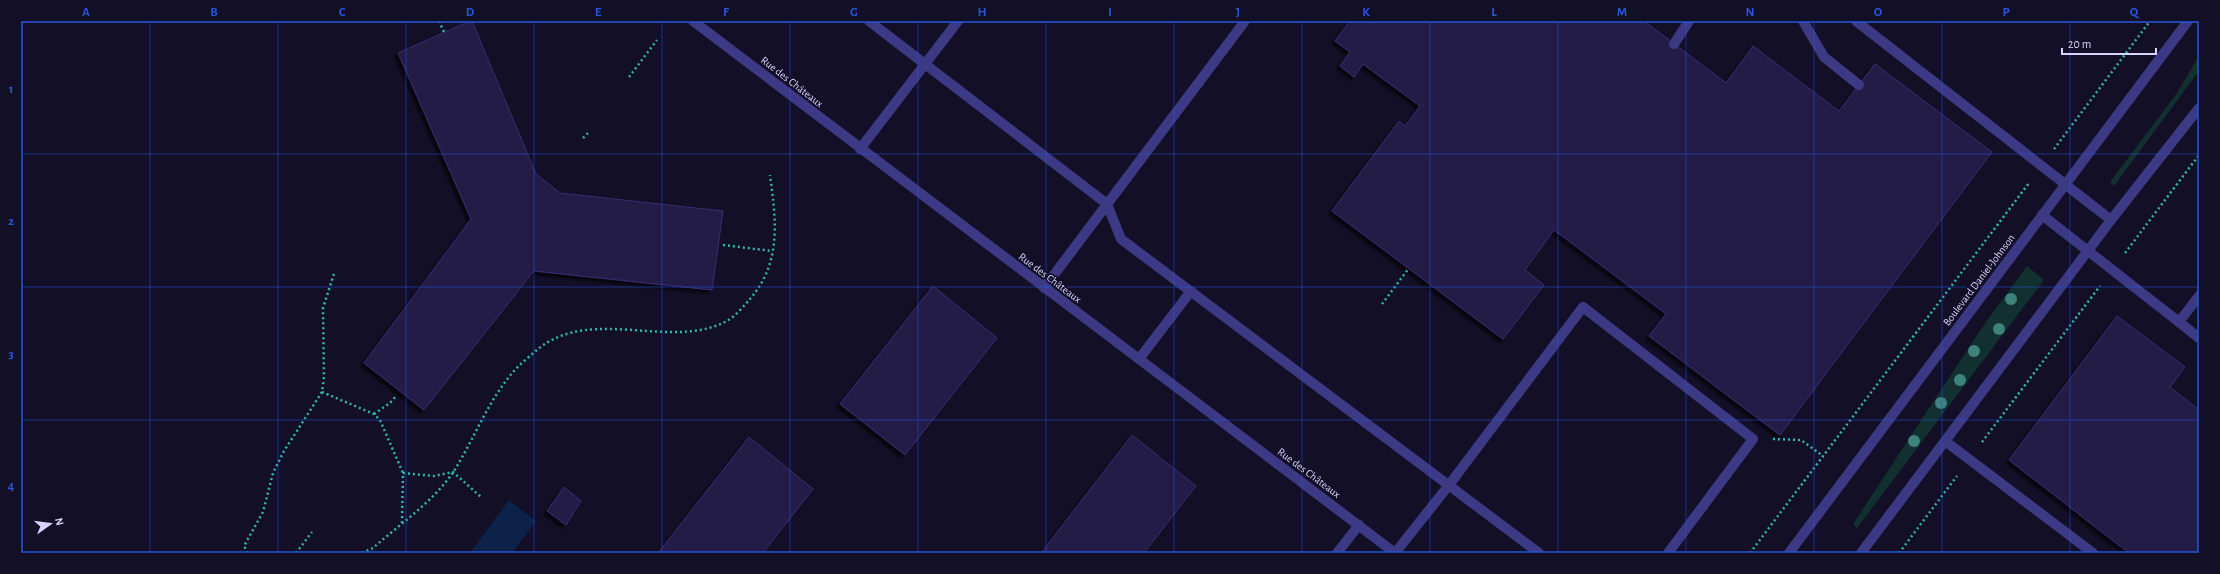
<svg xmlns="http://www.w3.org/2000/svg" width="2220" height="574" font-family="'Alegreya Sans',sans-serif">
	<defs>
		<filter id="shadow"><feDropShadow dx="-3.5" dy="3.5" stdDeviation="1" flood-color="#0009"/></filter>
	</defs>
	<rect width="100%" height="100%" fill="#130f26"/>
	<!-- green -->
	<g fill="#12302f">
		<polygon points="2199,56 2199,71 2114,186 2110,182 2177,93"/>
		<polygon points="2027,266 2044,280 1857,528 1853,524 1981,329"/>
	</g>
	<!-- water -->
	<polygon fill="#0c2248" points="509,500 536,521 512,553 470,553"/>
	<!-- building -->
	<g fill="#241b47" stroke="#3b2d73" filter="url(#shadow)">
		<polygon points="470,21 472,21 536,174 560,193 723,211 712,290 534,271 424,410 364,363 471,219 398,53"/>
		<polygon points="1350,21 1644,21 1726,83 1753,46 1839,111 1875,64 1992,152 1780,435 1649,336 1666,314 1554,230 1525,270 1544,285 1503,339 1332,211 1399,121 1405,126 1420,106 1363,64 1354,77 1340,66 1350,52 1335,41"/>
		<polygon points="933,286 997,338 905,455 840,404"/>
		<polygon points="2117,316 2185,367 2170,387 2199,410 2199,553 2129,553 2009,460"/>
		<polygon points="1132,435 1196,486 1144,553 1041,553"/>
		<polygon points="749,437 813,489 763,553 658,553"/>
		<polygon points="564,487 581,501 566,525 547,511"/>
	</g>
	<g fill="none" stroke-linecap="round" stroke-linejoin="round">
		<!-- path -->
		<g stroke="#2fb8b0" stroke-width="2.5" stroke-dasharray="2 3" stroke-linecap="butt">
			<polyline points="439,21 444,32"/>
			<polyline points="629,77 657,40"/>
			<polyline points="583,138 588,133"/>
			<polyline points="2054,149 2150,21"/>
			<polyline points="723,245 772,251"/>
			<polyline points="2125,253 2199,155"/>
			<polyline points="1382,304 1409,268"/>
			<polyline points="322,392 374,414 380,420 403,473"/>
			<polyline points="374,414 390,403 397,395"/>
			<polyline points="1773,439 1801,440 1823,456"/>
			<polyline points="1982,442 2100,286"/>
			<polyline points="402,523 403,473 434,476 453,472 481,497"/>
			<polyline points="248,553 244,546 263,512 273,473 284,451 322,392 324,377 323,308 334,274"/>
			<polyline points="296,553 312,532"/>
			<path d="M362,553l11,-5c27,-24 61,-47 81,-77 20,-32 34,-70 59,-99 7,-8 17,-16 25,-23 53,-43 131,1 187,-27 10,-5 18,-15 25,-23 32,-37 26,-79 20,-124"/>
			<polyline points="1750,553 2029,183"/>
			<polyline points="1899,553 1957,476"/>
		</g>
		<!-- service -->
		<g stroke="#3d3a85" stroke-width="10">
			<polyline points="869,21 1107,204 1121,239 1539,553"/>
			<polyline points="1803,21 1824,57 1859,85"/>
			<polyline points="1856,21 2111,220"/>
			<polyline points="1674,44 1689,21"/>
			<polyline points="860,149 958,21"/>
			<polyline points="2042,215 2179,322 2199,296"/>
			<polyline points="1044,288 1245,21"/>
			<polyline points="2179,322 2199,338"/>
			<polyline points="1139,359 1191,291"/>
			<polyline points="1945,441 2093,553"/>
			<polyline points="1337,553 1359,525"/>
			<polyline points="1395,553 1449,485 1583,307 1753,439 1668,553"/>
		</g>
		<!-- minor -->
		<polyline stroke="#3d3a85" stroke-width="10" points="693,21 1395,553"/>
		<!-- tertiary -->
		<g stroke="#3d3a85" stroke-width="10">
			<polyline points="1789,553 2188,21"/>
			<polyline points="1861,553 2111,220 2199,108"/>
		</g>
	</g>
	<!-- trees -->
	<g fill="#3d827b">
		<circle cx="2011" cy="299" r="6"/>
		<circle cx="1999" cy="329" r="6"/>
		<circle cx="1974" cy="351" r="6"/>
		<circle cx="1960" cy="380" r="6"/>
		<circle cx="1941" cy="403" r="6"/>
		<circle cx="1914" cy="441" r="6"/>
	</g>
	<!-- grid -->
	<path fill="none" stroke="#2655da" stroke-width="1" stroke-opacity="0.55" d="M150,21v532M278,21v532M406,21v532M534,21v532M662,21v532M790,21v532M918,21v532M1046,21v532M1174,21v532M1302,21v532M1430,21v532M1558,21v532M1686,21v532M1814,21v532M1942,21v532M2070,21v532M21,154h2178M21,287h2178M21,420h2178"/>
	<g text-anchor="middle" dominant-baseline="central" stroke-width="3.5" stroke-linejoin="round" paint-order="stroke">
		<!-- street labels -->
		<g font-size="11" fill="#d9d4ff" stroke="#130f26">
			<text transform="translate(792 82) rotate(38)">Rue des Châteaux</text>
			<text transform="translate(1050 278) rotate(37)">Rue des Châteaux</text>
			<text transform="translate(1979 280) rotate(-53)">Boulevard Daniel-Johnson</text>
			<text transform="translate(1309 473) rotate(37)">Rue des Châteaux</text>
		</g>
	</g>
	<!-- border -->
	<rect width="2220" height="574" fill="none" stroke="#130f26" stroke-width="44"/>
	<!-- north arrow -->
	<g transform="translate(50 524) rotate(76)" stroke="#130f26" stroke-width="3" paint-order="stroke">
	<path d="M0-3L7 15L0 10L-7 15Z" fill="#d9d4ff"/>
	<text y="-6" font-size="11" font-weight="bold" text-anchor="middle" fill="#d9d4ff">N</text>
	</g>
	<!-- scale -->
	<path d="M2062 48v6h94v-6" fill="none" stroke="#d9d4ff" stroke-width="2"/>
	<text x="2068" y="48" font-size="12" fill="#d9d4ff" stroke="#130f26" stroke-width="3" paint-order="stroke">20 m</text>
	<rect x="22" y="22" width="2176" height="530" fill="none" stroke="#2655da" stroke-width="1.5"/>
	<g font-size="13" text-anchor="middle" font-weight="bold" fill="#2655da">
		<text x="86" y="16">A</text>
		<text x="214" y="16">B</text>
		<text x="342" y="16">C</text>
		<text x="470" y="16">D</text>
		<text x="598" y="16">E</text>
		<text x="726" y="16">F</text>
		<text x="854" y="16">G</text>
		<text x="982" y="16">H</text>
		<text x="1110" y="16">I</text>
		<text x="1238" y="16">J</text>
		<text x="1366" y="16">K</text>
		<text x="1494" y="16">L</text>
		<text x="1622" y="16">M</text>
		<text x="1750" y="16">N</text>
		<text x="1878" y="16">O</text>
		<text x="2006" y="16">P</text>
		<text x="2134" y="16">Q</text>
		<text x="11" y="93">1</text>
		<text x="11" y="225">2</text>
		<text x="11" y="358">3</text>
		<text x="11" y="490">4</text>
	</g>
</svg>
